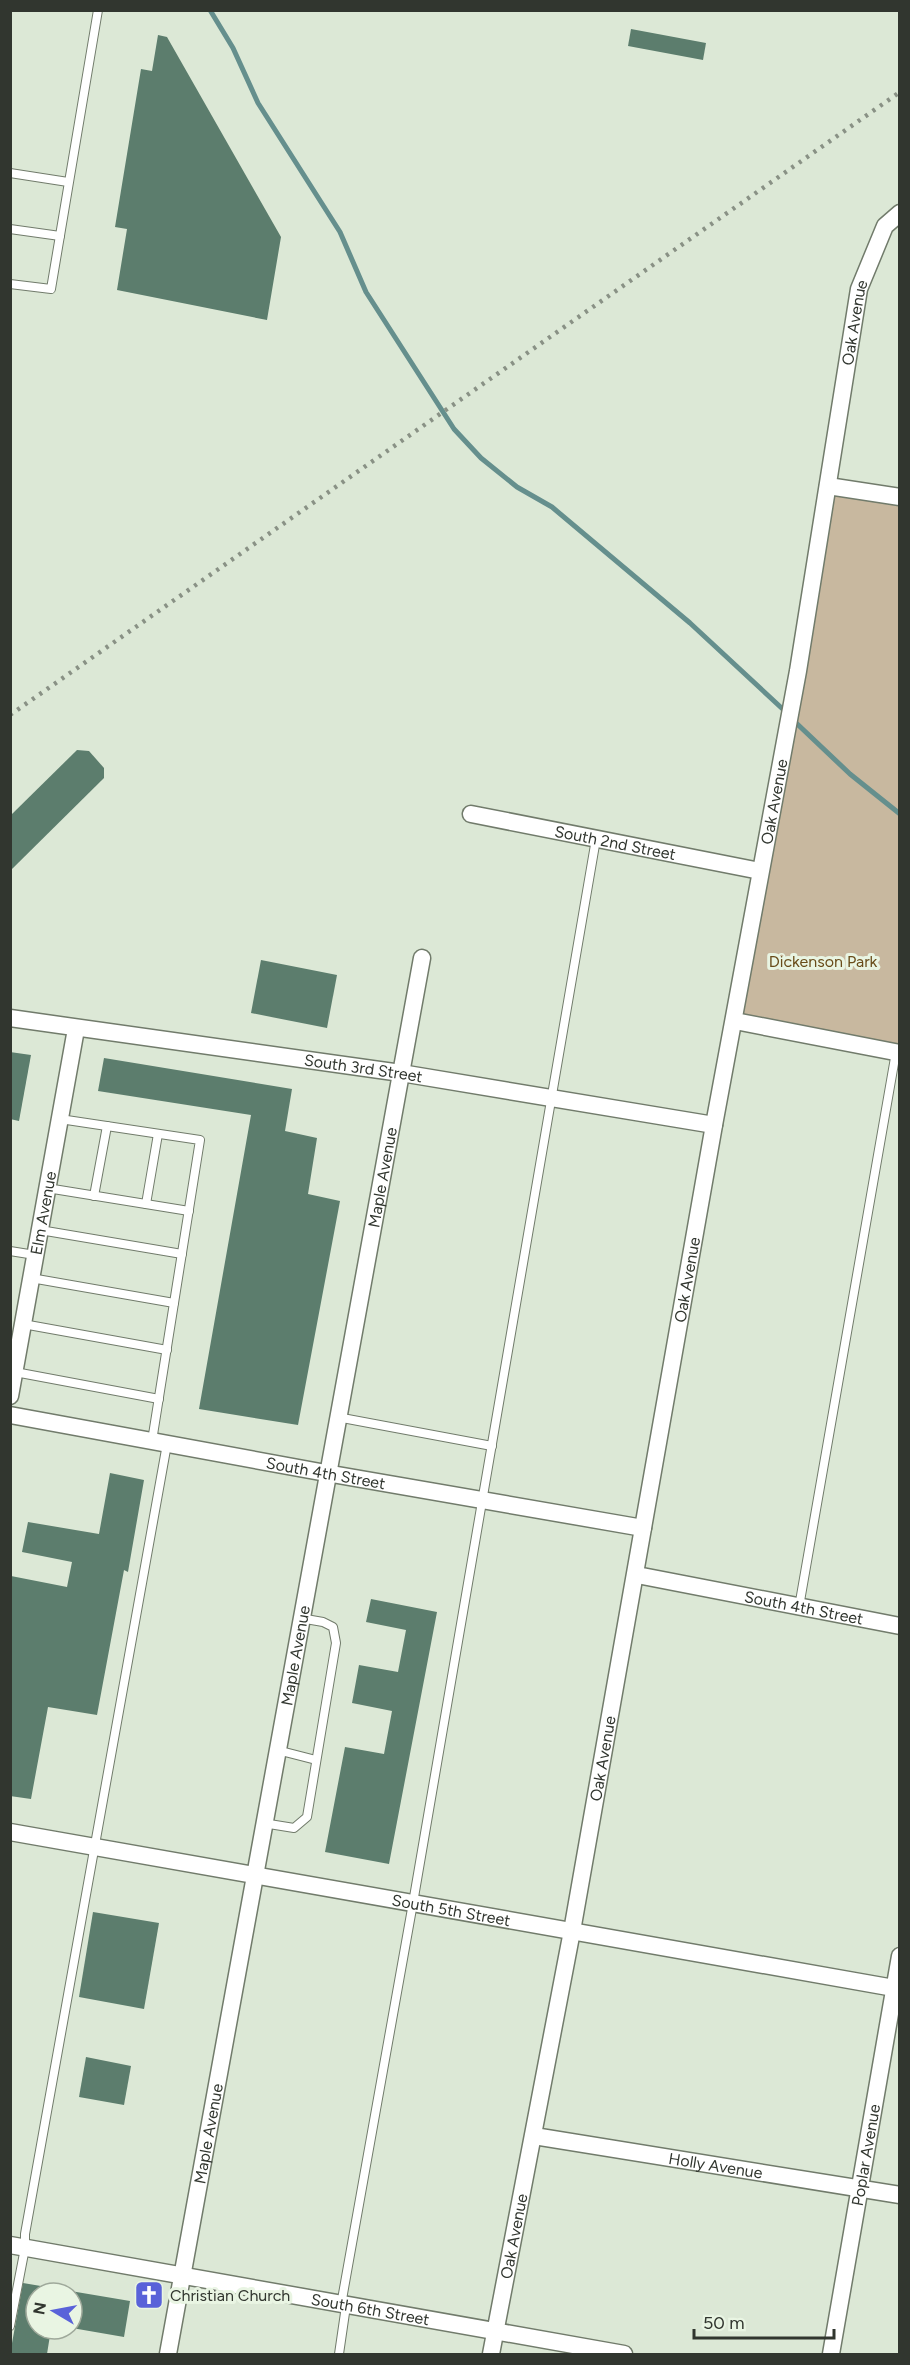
<svg xmlns="http://www.w3.org/2000/svg" width="910" height="2365" font-family="Figtree,sans-serif">
	<rect width="100%" height="100%" fill="#dce8d6"/>
	<!-- green -->
	<polygon fill="#c8b89f" points="828,486 899,497 899,1053 735,1021"/>
	<g fill="none" stroke-linecap="round" stroke-linejoin="round">
		<!-- stream -->
		<g stroke="#658f8d" stroke-width="5">
			<polyline points="210,10 233,48 258,103 340,232 366,292 454,429 481,458 517,487 552,507 690,623 787,713"/>
			<polyline points="793,720 850,774 900,814"/>
		</g>
	</g>
	<!-- building -->
	<g fill="#5c7d6d">
		<polygon points="631,29 706,43 703,60 628,46"/>
		<polygon points="158,35 167,37 281,237 267,320 117,290 127,229 115,227 141,69 152,71"/>
		<polygon points="77,750 89,751 104,768 104,778 10,871 10,816"/>
		<polygon points="261,960 337,975 327,1028 251,1013"/>
		<polygon points="10,1052 31,1055 19,1121 10,1119"/>
		<polygon points="104,1058 292,1089 285,1131 317,1138 308,1194 340,1201 298,1425 199,1409 251,1115 98,1091"/>
		<polygon points="110,1473 144,1480 128,1572 124,1570 97,1715 48,1707 31,1799 10,1796 11,1576 67,1587 72,1562 22,1552 28,1522 99,1534"/>
		<polygon points="371,1599 437,1612 389,1864 325,1852 345,1747 384,1754 392,1711 352,1703 359,1665 398,1672 406,1630 366,1622"/>
		<polygon points="93,1912 159,1923 144,2009 79,1997"/>
		<polygon points="86,2057 131,2066 124,2105 79,2097"/>
		<polygon points="23,2283 130,2301 124,2337 72,2328 72,2293 36,2293 36,2329 51,2329 47,2354 10,2354"/>
	</g>
	<g fill="none" stroke-linecap="round" stroke-linejoin="round">
		<!-- service casing -->
		<g stroke="#717b6b" stroke-width="10">
			<g id="service">
				<polyline points="10,173 68,182"/>
				<polyline points="10,229 60,236"/>
				<polyline points="10,284 51,289 98,10"/>
				<polyline points="60,1119 200,1140 152,1441"/>
				<polyline points="47,1188 189,1211"/>
				<polyline points="94,1196 107,1126"/>
				<polyline points="146,1204 158,1134"/>
				<polyline points="40,1230 182,1254"/>
				<polyline points="10,1251 35,1255"/>
				<polyline points="31,1278 174,1303"/>
				<polyline points="23,1324 167,1350"/>
				<polyline points="15,1372 159,1399"/>
				<polyline points="337,1417 492,1446"/>
				<polyline points="799,1607 896,1052"/>
				<polyline points="277,1750 316,1760"/>
				<polyline points="263,1823 294,1828 307,1817 336,1643 333,1627 323,1622 300,1618"/>
				<polyline points="341,2305 413,1903 596,839"/>
				<polyline points="10,2326 25,2248 25,2234 167,1444"/>
				<polyline points="339,2354 346,2306"/>
			</g>
		</g>
		<!-- minor casing -->
		<g stroke="#717b6b" stroke-width="19">
			<g id="minor">
				<polyline points="828,486 900,497"/>
				<path id="s1" d="M471,814l289,57"/>
				<path id="s2" d="M10,1018l391,55 313,52"/>
				<polyline points="735,1021 900,1053"/>
				<path id="s3" d="M10,1396l66,-367"/>
				<path id="s4" d="M10,1415l316,58 317,55"/>
				<path id="s5" d="M637,1575l263,51"/>
				<path id="s6" d="M10,1832l884,156"/>
				<path id="s7" d="M534,2136l366,59"/>
				<path id="s8" d="M10,2245l614,109"/>
				<path id="s9" d="M168,2354l254,-1396"/>
				<path id="s10" d="M491,2354l81,-423 142,-806 84,-454 61,-382 26,-63 15,-13"/>
				<path id="s11" d="M831,2354l69,-398"/>
			</g>
		</g>
		<!-- service -->
		<use href="#service" stroke="#fff" stroke-width="8"/>
		<!-- minor -->
		<use href="#minor" stroke="#fff" stroke-width="16"/>
		<!-- rail -->
		<polyline stroke="#899185" stroke-width="4.5" stroke-dasharray="3 6" stroke-linecap="butt" points="10,715 900,92"/>
	</g>
	<!-- icons -->
	<defs>
		<g id="church-square" transform="scale(1.5)"><rect x="-9" y="-9" width="18" height="18" rx="4" fill="#5962d9" stroke="#e9f5e3"/><path d="M-1.2-6h2.4v3.5h3.3v2.4h-3.3V6h-2.4V-.1h-3.3v-2.4h3.3Z" fill="#fff"/></g>
	</defs>
	<g fill-rule="evenodd">
		<use href="#church-square" x="149" y="2295"/>
	</g>
	<g text-anchor="middle" dominant-baseline="central" stroke-width="6" stroke-linejoin="round" paint-order="stroke">
		<!-- street labels -->
		<g font-size="16" fill="#31362f" stroke="#e9f5e3">
			<text stroke="none"><textPath href="#s10" startOffset="2064">Oak Avenue</textPath></text>
			<text stroke="none"><textPath href="#s10" startOffset="1578">Oak Avenue</textPath></text>
			<text stroke="none"><textPath href="#s1" startOffset="147">South 2nd Street</textPath></text>
			<text stroke="none"><textPath href="#s2" startOffset="357">South 3rd Street</textPath></text>
			<text stroke="none"><textPath href="#s9" startOffset="1196">Maple Avenue</textPath></text>
			<text stroke="none"><textPath href="#s3" startOffset="186">Elm Avenue</textPath></text>
			<text stroke="none"><textPath href="#s10" startOffset="1092">Oak Avenue</textPath></text>
			<text stroke="none"><textPath href="#s4" startOffset="321">South 4th Street</textPath></text>
			<text stroke="none"><textPath href="#s5" startOffset="170">South 4th Street</textPath></text>
			<text stroke="none"><textPath href="#s9" startOffset="710">Maple Avenue</textPath></text>
			<text stroke="none"><textPath href="#s10" startOffset="606">Oak Avenue</textPath></text>
			<text stroke="none"><textPath href="#s6" startOffset="448">South 5th Street</textPath></text>
			<text stroke="none"><textPath href="#s9" startOffset="224">Maple Avenue</textPath></text>
			<text stroke="none"><textPath href="#s11" startOffset="202">Poplar Avenue</textPath></text>
			<text stroke="none"><textPath href="#s7" startOffset="184">Holly Avenue</textPath></text>
			<text stroke="none"><textPath href="#s10" startOffset="120">Oak Avenue</textPath></text>
			<text stroke="none"><textPath href="#s8" startOffset="366">South 6th Street</textPath></text>
		</g>
		<!-- park labels -->
		<g font-size="16" fill="#694c1a" stroke="#e9f5e3">
			<text x="823" y="961">Dickenson Park</text>
		</g>
		<!-- poi labels -->
		<g font-size="16" fill="#31362f" stroke="#e9f5e3" text-anchor="start">
			<text x="170" y="2295">Christian Church</text>
		</g>
	</g>
	<!-- border -->
	<rect width="910" height="2365" fill="none" stroke="#31362f" stroke-width="24"/>
	<!-- north arrow -->
	<g transform="translate(54 2311) rotate(280)"><circle r="28" fill="#e9f5e3" stroke="#9fa99b" stroke-width="1.5"/>
	<path d="M0-4.5L10 22L0 15L-10 22Z" fill="#5962d9"/>
	<text y="-9" font-size="16" font-weight="bold" text-anchor="middle" fill="#31362f">N</text>
	</g>
	<!-- scale -->
	<path d="M694 2329v9h140v-9" fill="none" stroke="#31362f" stroke-width="3"/>
	<text x="703" y="2329" font-size="18" fill="#31362f" stroke="#e9f5e3" stroke-width="4.5" paint-order="stroke">50 m</text>
</svg>
